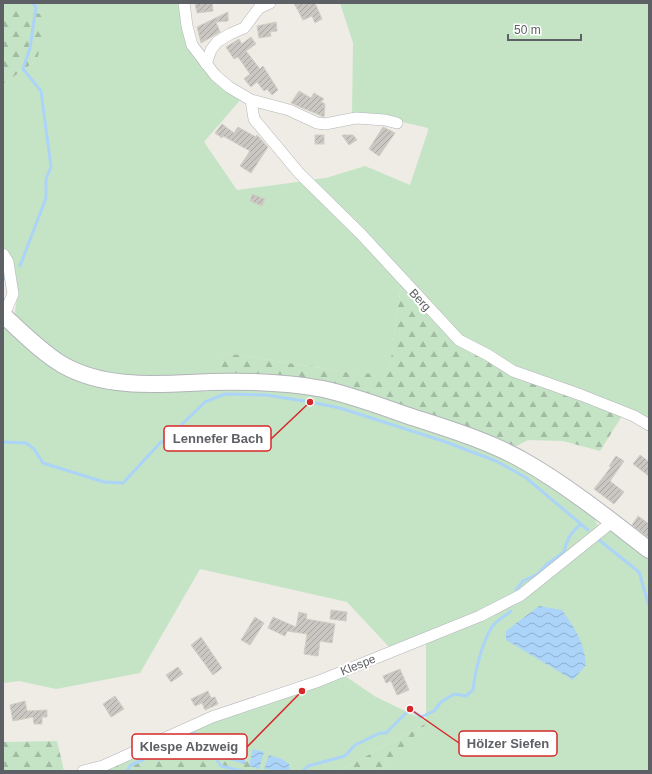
<svg xmlns="http://www.w3.org/2000/svg" width="652" height="774" font-family="Helvetica,sans-serif">
	<defs>
		<pattern id="forest-firs" width="22" height="20" patternUnits="userSpaceOnUse"><rect width="22" height="20" fill="#c4e4c5"/><path d="M5 1l3.5 6h-7zM16 11l3.5 6h-7z" fill="#a2bca4"/></pattern>
		<pattern id="water-waves" width="16" height="10" patternUnits="userSpaceOnUse"><rect width="16" height="10" fill="#abd4f8"/><path d="M0 5q4-4 8 0t8 0" fill="none" stroke="#8eafcc"/></pattern>
		<pattern id="building-hatch" width="6" height="6" patternUnits="userSpaceOnUse"><rect width="6" height="6" fill="#cac7c2"/><path d="M-1 1l2-2M0 6l6-6M5 7l2-2" fill="none" stroke="#a7a5a1"/></pattern>
	</defs>
	<rect width="100%" height="100%" fill="#eeece5"/>
	<!-- green -->
	<g fill="#c4e4c5">
		<path d="M3,3h176l8,36 55,59 -38,44 33,48 68,-9 96,103 -12,91 -37,-2 -126,-20 -10,24 -112,-1 -42,-18 -48,-40c5,-28 6,-47 -11,-71v-163l34,-24 -30,-51 -4,4z"/>
		<polygon points="340,3 649,3 649,423 543,380 464,341 309,180 326,178 365,166 410,185 428,131 428,128 385,118 352,115 353,43"/>
		<polygon points="3,320 99,384 280,388 351,401 519,463 593,516 598,526 541,577 496,606 391,649 347,602 200,569 140,673 56,689 19,681 3,683"/>
		<polygon points="606,530 616,533 649,558 649,771 380,771 425,724 339,771 279,771 223,753 200,720 342,674 376,697 426,721 426,640 496,611"/>
	</g>
	<!-- forest -->
	<g fill="url(#forest-firs)">
		<polygon points="7,9 48,15 37,60 3,84 3,13"/>
		<polygon points="401,284 441,327 520,373 624,413 600,451 563,441 528,440 511,449 353,391 216,377 226,353 352,373 389,374"/>
		<polygon points="200,720 224,753 279,771 101,771"/>
		<polygon points="427,723 380,771 339,771"/>
		<polygon points="57,741 64,771 3,771 3,742"/>
	</g>
	<!-- water -->
	<g fill="url(#water-waves)">
		<path d="M539,606l23,4c13,19 22,31 24,55l-13,15 -67,-40v-9z"/>
		<polygon points="217,739 247,748 245,764 225,759 214,745"/>
		<polygon points="253,749 264,752 259,769 249,766"/>
		<polygon points="269,755 282,759 289,764 290,771 264,769"/>
	</g>
	<g fill="none" stroke-linecap="round" stroke-linejoin="round">
		<!-- stream -->
		<g stroke="#abd4f8" stroke-width="3">
			<polyline points="20,266 46,198 46,179 51,167 41,91 23,69 30,48 36,7 32,3"/>
			<polyline points="3,278 4,279"/>
			<polyline points="3,442 26,443 34,449 43,463 104,482 123,483 160,443 170,436 205,402 225,394 266,395 310,402 340,408 443,441 496,461 525,477 588,530"/>
			<polyline points="599,540 639,572 649,606"/>
			<path d="M516,590l7,-9 15,-7 8,-9 18,-13c2,-12 8,-21 17,-28"/>
			<path d="M159,759c10,-9 28,-35 43,-22 6,5 13,21 19,29l21,5"/>
			<polyline points="127,771 131,765 143,760"/>
			<path d="M303,771l5,-5 37,-10 10,-11 25,-12h6l24,-24 11,8 13,-6 7,-9 13,-8 12,2 7,-6c2,-18 9,-48 19,-63 4,-6 13,-11 19,-16"/>
		</g>
	</g>
	<!-- building -->
	<g fill="url(#building-hatch)" stroke="#d2cec4">
		<polygon points="195,3 212,3 213,11 197,13"/>
		<polygon points="294,3 315,3 322,19 315,23 312,16 303,20"/>
		<polygon points="228,12 228,21 216,22 220,32 201,43 197,27"/>
		<polygon points="276,22 277,31 270,32 271,36 259,38 257,26"/>
		<polygon points="251,37 256,44 246,51 260,69 263,66 278,90 272,95 267,89 264,91 257,82 251,87 244,79 250,74 238,57 234,59 226,47 239,39 242,44"/>
		<polygon points="299,91 311,98 314,93 324,99 321,102 325,104 324,117 291,103"/>
		<polygon points="222,124 234,133 238,127 256,137 257,135 266,145 268,147 251,173 240,166 250,151 223,136 222,138 215,133"/>
		<polygon points="383,127 395,133 379,156 369,149"/>
		<rect x="315" y="135" width="9" height="9"/>
		<polygon points="342,135 353,135 357,140 349,145"/>
		<polygon points="252,194 265,199 262,206 250,201"/>
		<polygon points="640,455 649,462 649,476 633,464"/>
		<polygon points="616,456 624,461 610,481 624,492 614,504 594,489 611,467 609,466"/>
		<polygon points="638,516 649,524 649,538 632,525"/>
		<polygon points="331,610 347,612 346,621 330,619"/>
		<polygon points="299,612 307,614 306,619 335,624 332,643 320,641 318,656 304,654 307,634 287,631 285,636 268,628 273,617 296,627"/>
		<polygon points="255,617 264,623 250,645 241,640"/>
		<polygon points="201,637 222,668 213,675 191,645"/>
		<polygon points="178,667 183,674 171,682 166,675"/>
		<polygon points="400,669 409,690 397,695 391,681 386,683 383,676"/>
		<polygon points="208,691 211,698 215,697 218,704 205,710 202,703 195,706 191,699"/>
		<polygon points="115,696 124,709 111,717 103,704"/>
		<polygon points="25,701 27,711 47,710 47,717 42,717 42,724 34,724 33,717 13,721 10,705"/>
	</g>
	<g fill="none" stroke-linecap="round" stroke-linejoin="round">
		<!-- street casing -->
		<g stroke="#b3b5b9" stroke-width="12">
			<g id="street">
				<polyline points="184,3 187,26 192,45 215,75 229,87 251,100 289,110 317,123 325,124 356,118 385,120 397,123"/>
				<polyline points="206,64 211,50 217,42 230,34 244,28 259,8 270,3"/>
				<polyline points="251,100 254,119 299,173 361,234 459,340 488,355 513,371 581,395 634,416 649,425"/>
				<polyline points="3,254 8,262 13,294 4,315"/>
				<polyline points="83,771 103,766 212,717 319,681 480,616 521,595 612,522"/>
			</g>
		</g>
		<!-- secondary casing -->
		<g stroke="#b2b4b9" stroke-width="18">
			<path id="secondary" d="M3,315c19,17 38,37 60,50 44,25 99,19 147,17 38,-1 76,0 113,7 32,7 62,19 92,29 37,12 76,24 109,43 44,25 85,58 125,89"/>
		</g>
		<!-- street -->
		<use href="#street" stroke="#fff" stroke-width="11"/>
		<!-- secondary -->
		<use href="#secondary" stroke="#fff" stroke-width="16"/>
	</g>
	<g text-anchor="middle" dominant-baseline="central" stroke-width="4" stroke-linejoin="round" paint-order="stroke">
		<!-- street labels -->
		<g font-size="12" fill="#5d6064" stroke="#fff">
			<text transform="translate(420 300) rotate(47)">Berg</text>
			<text transform="translate(358 665) rotate(-22)">Klespe</text>
		</g>
	</g>
	<!-- callouts -->
	<path fill="none" stroke="#d62828" stroke-width="1.5" d="M310 402L271 439M410 709L459 743M302 691L247 747"/>
	<g fill="#d62828" stroke="#fff" stroke-width="1.5">
		<circle cx="310" cy="402" r="4"/>
		<circle cx="410" cy="709" r="4"/>
		<circle cx="302" cy="691" r="4"/>
	</g>
	<g fill="#fff" stroke="#d62828" stroke-width="1.5">
		<rect x="164" y="426" width="107" height="25" rx="4"/>
		<rect x="459" y="731" width="98" height="25" rx="4"/>
		<rect x="132" y="734" width="115" height="25" rx="4"/>
	</g>
	<g font-size="13" text-anchor="middle" font-weight="bold" fill="#5d6064">
		<text x="218" y="443">Lennefer Bach</text>
		<text x="508" y="748">Hölzer Siefen</text>
		<text x="189" y="751">Klespe Abzweig</text>
	</g>
	<!-- border -->
	<rect width="652" height="774" fill="none" stroke="#5d6064" stroke-width="8"/>
	<!-- scale -->
	<path d="M508 34v6h73v-6" fill="none" stroke="#5d6064" stroke-width="2"/>
	<text x="514" y="34" font-size="12" fill="#5d6064" stroke="#ffffff" stroke-width="3" paint-order="stroke">50 m</text>
</svg>
